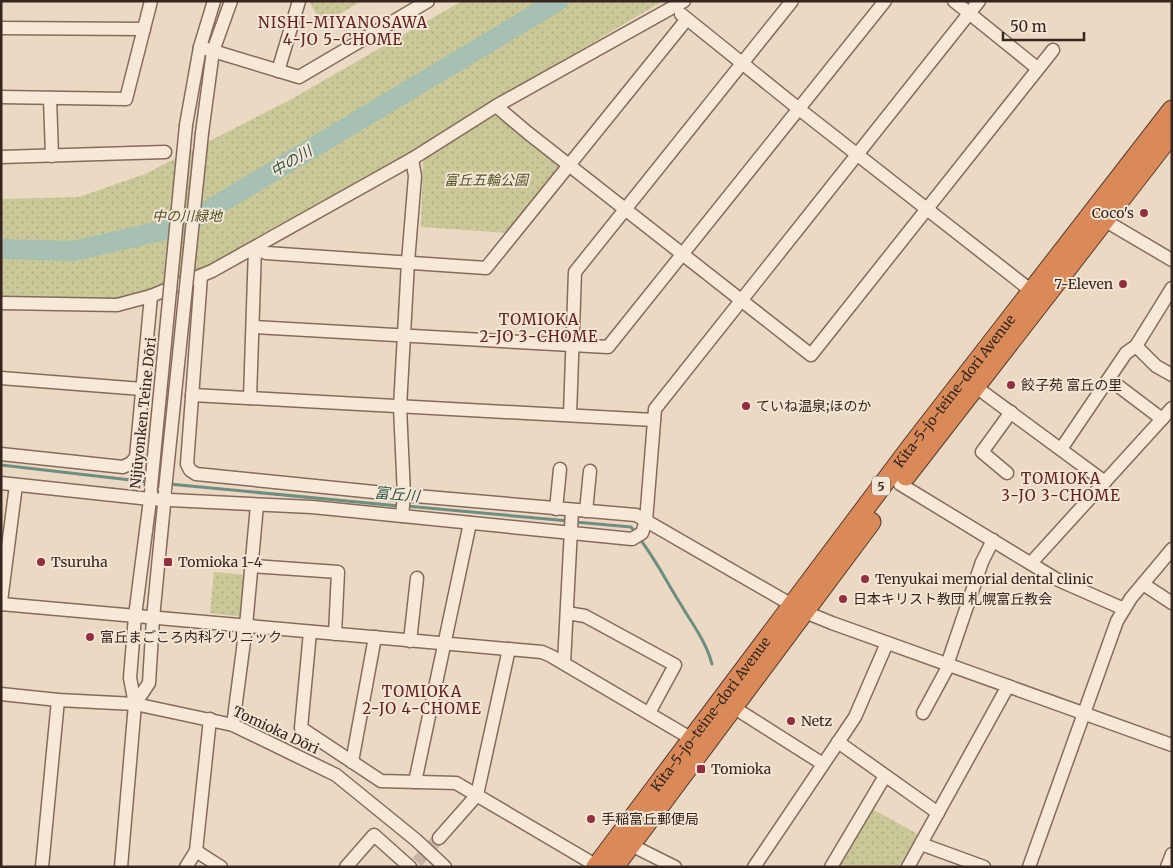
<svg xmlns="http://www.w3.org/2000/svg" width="1173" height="868" font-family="Merriweather,'Noto Sans JP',serif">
	<defs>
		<pattern id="park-dots" width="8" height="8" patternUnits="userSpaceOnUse" patternTransform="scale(1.25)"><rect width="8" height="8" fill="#cac798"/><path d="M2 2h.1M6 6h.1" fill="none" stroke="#aeab83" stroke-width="1.8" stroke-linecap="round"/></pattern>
	</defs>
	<rect width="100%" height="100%" fill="#ecd9c4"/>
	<!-- park -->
	<g fill="url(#park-dots)">
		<polygon points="309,1 362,1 322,24"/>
		<polygon points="462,1 663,1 472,114 361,183 211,267 122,300 1,297 1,199 79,197 145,174 288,101"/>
		<polygon points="494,115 525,138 559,167 559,170 509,233 421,227 423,164 424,158"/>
		<polygon points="214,572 246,575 242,617 210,613"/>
		<polygon points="872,809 918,834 899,867 837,867"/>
	</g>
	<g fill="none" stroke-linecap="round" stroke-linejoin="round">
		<!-- stream -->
		<g stroke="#6d8e80" stroke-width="3">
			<polyline points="1,465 148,482"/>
			<polyline points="169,484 399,506"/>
			<polyline points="406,506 569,521"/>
			<polyline points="575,522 631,527 636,533"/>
			<path d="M639,538c16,20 27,43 41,65 12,21 26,38 32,61"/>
		</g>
		<!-- river -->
		<polyline stroke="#a6c0b4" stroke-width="20" points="1,249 74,251 182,226 558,1"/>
		<!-- minor-tunnel -->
		<polyline stroke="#c8b5a3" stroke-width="12" stroke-dasharray="12 6" stroke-linecap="butt" points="417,862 439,838"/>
		<!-- minor casing -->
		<g stroke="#866b5b" stroke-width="15">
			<g id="minor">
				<polyline points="954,1 1037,68"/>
				<polyline points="681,14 799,109 1038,296"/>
				<polyline points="1,28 144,29"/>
				<polyline points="200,47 299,77 428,1"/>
				<polyline points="278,71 299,1"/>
				<polyline points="1,97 126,99 151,1"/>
				<polyline points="50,98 52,156"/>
				<polyline points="496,106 528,133 811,355 1053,50"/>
				<polyline points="186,125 200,47 214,1"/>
				<polyline points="202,133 213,51 231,1"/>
				<polyline points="1,157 165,152"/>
				<polyline points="1104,220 1172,260"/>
				<polyline points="201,276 187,464 190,470 196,474 404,495 636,515 792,605"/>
				<polyline points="1,303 117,305 151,296 212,271 412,159 496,106 684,1"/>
				<polyline points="253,327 608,347 885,1"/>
				<polyline points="1136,346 1156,366 1172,375"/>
				<polyline points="1,378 142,389"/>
				<polyline points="1109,379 1162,419"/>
				<polyline points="976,387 1105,482"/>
				<polyline points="192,395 654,420"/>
				<polyline points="250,398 255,248 266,253 486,268 687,19"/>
				<polyline points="570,415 575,272 792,1"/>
				<polyline points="1061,449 1126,353 1136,346 1172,288"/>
				<polyline points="1,454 123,467 131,463 136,457 151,296"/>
				<polyline points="1007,473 982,452 1011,412"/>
				<polyline points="1,483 150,499 312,507 632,539 642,533 646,521 655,409 979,1"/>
				<polyline points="900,484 1056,579 1124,609"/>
				<polyline points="556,509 560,469"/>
				<polyline points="586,511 590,471"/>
				<polyline points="402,516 404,495 400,407 408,262 415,176 412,159"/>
				<polyline points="1031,563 1172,408"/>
				<polyline points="252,566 338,572 335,634"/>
				<polyline points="1143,584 1172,603"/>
				<polyline points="1,601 16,485"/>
				<polyline points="1,604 542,652 551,656 692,739"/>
				<polyline points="805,612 832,623 1172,745"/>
				<polyline points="567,613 585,616 675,665 649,713"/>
				<polyline points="310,632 301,728 381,781 456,783 597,866"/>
				<polyline points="410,641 417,578"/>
				<polyline points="564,663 572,510"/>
				<polyline points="947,665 982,562 993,540"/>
				<polyline points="1,694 58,700 135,704 233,725 336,775 416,840 445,867"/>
				<polyline points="135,704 149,683 153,618 165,494"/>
				<polyline points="733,707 823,764"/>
				<polyline points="923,713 949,665"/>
				<polyline points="233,725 246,626 257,505"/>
				<polyline points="838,742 938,813"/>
				<polyline points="352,762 375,637"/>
				<polyline points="415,782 470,523"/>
				<polyline points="439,838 477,795 509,649"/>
				<polyline points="921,844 984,867"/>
				<polyline points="631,845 675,867"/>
				<polyline points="196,851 221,867"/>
				<polyline points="42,867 58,700"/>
				<polyline points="121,867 135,704 130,678 135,616 151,492"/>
				<polyline points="186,867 196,851 210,719"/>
				<polyline points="346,867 374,835 410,867"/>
				<polyline points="754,867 855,717 887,643"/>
				<polyline points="831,867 885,776"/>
				<polyline points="908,867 1008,686"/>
				<polyline points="1029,867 1117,621 1131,598 1172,549"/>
				<polyline points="1167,867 1172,854"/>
			</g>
		</g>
		<!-- highway casing -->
		<g stroke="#543a2f" stroke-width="21">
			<g id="highway">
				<polyline points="906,476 1172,133"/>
				<path id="s1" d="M596,867l315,-420 261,-337"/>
				<polyline points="614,867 871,522"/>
			</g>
		</g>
		<!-- minor -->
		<use href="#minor" stroke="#f8e8d7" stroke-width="12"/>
		<!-- highway -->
		<use href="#highway" stroke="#d98a58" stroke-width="19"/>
		<!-- minor-bridge casing -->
		<g stroke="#866b5b" stroke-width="15" stroke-linecap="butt">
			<g id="minor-bridge">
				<polyline points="151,487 186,125"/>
				<polyline points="165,490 202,133"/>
			</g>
		</g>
		<!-- minor-bridge -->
		<use href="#minor-bridge" stroke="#f8e8d7" stroke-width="12"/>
	</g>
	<!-- markers -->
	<g fill="#932d40" stroke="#f4e5d4" stroke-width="2">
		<circle cx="1144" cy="213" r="5"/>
		<circle cx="1123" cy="284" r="5"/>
		<circle cx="1011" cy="385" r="5"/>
		<circle cx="746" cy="406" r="5"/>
		<circle cx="41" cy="562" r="5"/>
		<rect x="163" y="557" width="10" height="10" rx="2.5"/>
		<circle cx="865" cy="579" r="5"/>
		<circle cx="843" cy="599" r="5"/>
		<circle cx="90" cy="637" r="5"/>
		<circle cx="791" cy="721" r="5"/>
		<rect x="696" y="764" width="10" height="10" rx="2.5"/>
		<circle cx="591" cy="819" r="5"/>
	</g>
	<g text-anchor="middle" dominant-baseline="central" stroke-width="4" stroke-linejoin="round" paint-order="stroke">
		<!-- shield labels -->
		<rect fill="#f4e5d4" stroke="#705f55" stroke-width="1" x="872" y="476.5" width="18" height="19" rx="4"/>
		<g font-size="12" font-weight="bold" fill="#37261f">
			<text x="881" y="486">5</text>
		</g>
		<!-- park labels -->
		<g font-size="14" font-style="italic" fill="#4f5326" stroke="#f4e5d4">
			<text x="486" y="180">富丘五輪公園</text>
			<text x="187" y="216">中の川緑地</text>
		</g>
		<!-- poi labels -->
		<g font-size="14" fill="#37261f" stroke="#f4e5d4" text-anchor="start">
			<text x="1134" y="213" text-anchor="end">Coco's</text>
			<text x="1113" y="284" text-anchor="end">7-Eleven</text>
			<text x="1021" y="385">餃子苑 富丘の里</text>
			<text x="756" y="406">ていね温泉;ほのか</text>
			<text x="51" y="562">Tsuruha</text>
			<text x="178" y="562">Tomioka 1-4</text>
			<text x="875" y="579">Tenyukai memorial dental clinic</text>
			<text x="853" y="599">日本キリスト教団 札幌富丘教会</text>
			<text x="100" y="637">富丘まごころ内科クリニック</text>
			<text x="801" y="721">Netz</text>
			<text x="711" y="769">Tomioka</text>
			<text x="601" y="819">手稲富丘郵便局</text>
		</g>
		<!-- street labels -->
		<g font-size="14" fill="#37261f" stroke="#f4e5d4">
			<text stroke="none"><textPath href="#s1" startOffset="596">Kita-5-jo-teine-dori Avenue</textPath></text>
			<text transform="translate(143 413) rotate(-84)">Nijūyonken Teine Dōri</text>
			<text stroke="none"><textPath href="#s1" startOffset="191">Kita-5-jo-teine-dori Avenue</textPath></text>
			<text transform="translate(276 730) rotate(25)">Tomioka Dōri</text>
		</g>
		<!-- neighbourhood labels -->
		<g font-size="15" letter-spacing="1" fill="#622220" stroke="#f4e5d4">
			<text x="343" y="22">NISHI-MIYANOSAWA<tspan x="343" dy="17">4-JO 5-CHOME</tspan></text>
			<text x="539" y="319">TOMIOKA<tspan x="539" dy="17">2-JO 3-CHOME</tspan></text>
			<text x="1061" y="478">TOMIOKA<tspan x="1061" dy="17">3-JO 3-CHOME</tspan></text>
			<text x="422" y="691">TOMIOKA<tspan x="422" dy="17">2-JO 4-CHOME</tspan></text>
		</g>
		<!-- water labels -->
		<g font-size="15" font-style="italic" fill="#2e564d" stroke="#f4e5d4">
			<text transform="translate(291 161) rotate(-31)">中の川</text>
			<text transform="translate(397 494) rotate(5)">富丘川</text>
		</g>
	</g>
	<!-- border -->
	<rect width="1173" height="868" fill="none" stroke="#37261f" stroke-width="5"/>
	<!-- scale -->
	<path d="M1003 32v8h81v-8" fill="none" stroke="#37261f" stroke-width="2.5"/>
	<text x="1010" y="32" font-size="15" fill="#37261f" stroke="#f4e5d4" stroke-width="4" paint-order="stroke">50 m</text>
</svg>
